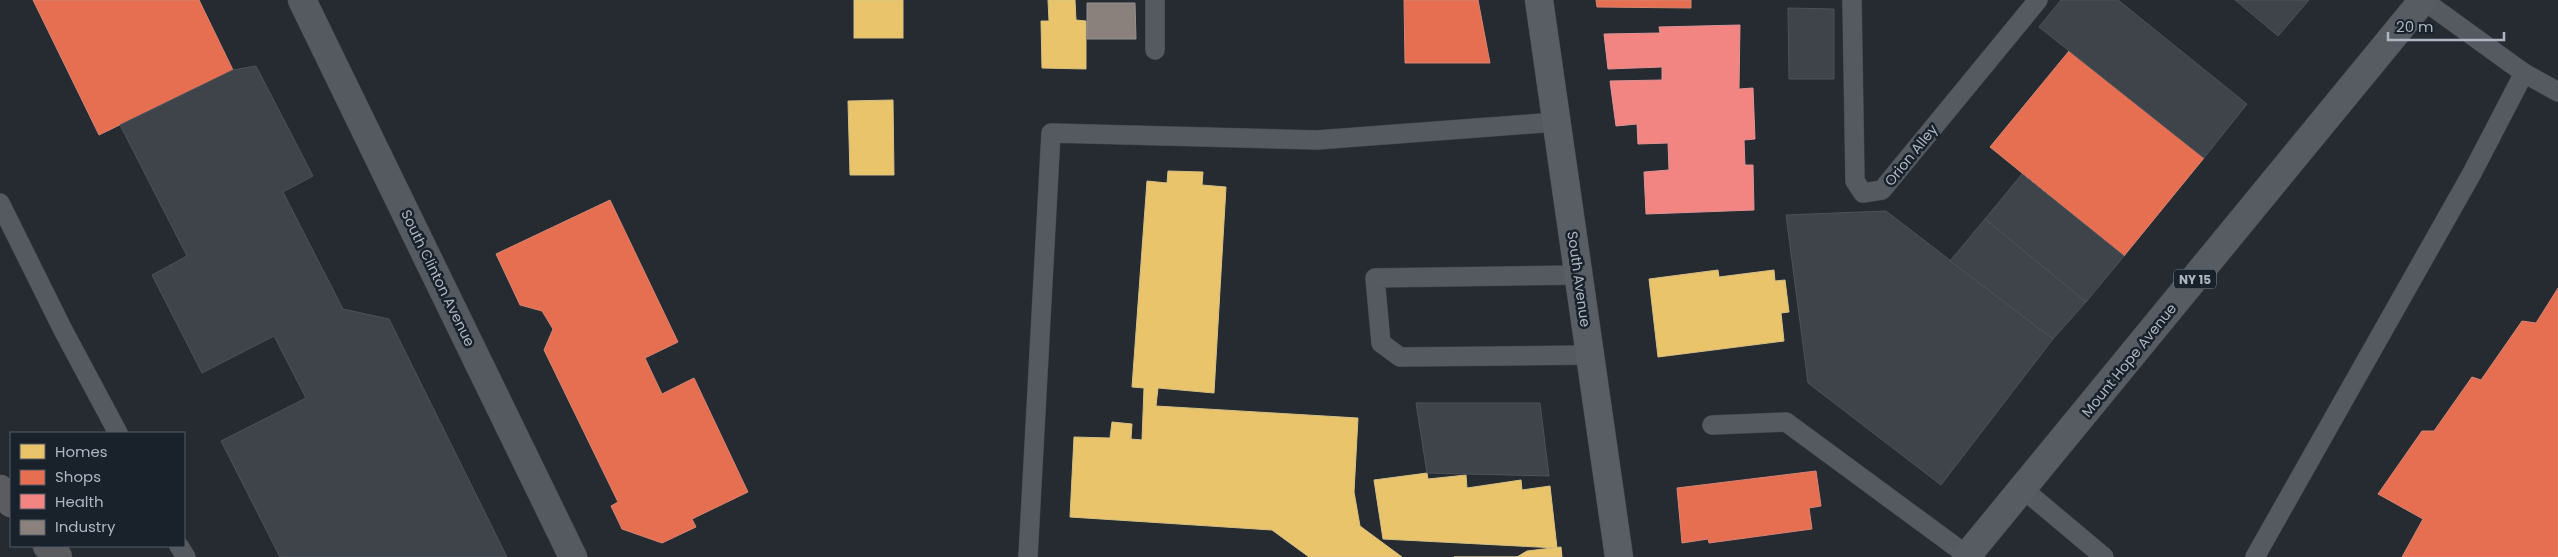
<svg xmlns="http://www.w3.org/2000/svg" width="2558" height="557" font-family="Poppins,sans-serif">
	<rect width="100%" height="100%" fill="#252b31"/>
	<!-- homes -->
	<g fill="#e9c46a" stroke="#d7c085">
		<rect x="854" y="0" width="49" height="38"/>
		<polygon points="1048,0 1075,0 1076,20 1086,21 1086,69 1042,68 1041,21 1049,21"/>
		<polygon points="893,100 894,175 850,175 848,101"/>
		<polygon points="1168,171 1203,172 1202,185 1226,187 1214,393 1158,388 1156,406 1358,418 1354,492 1360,526 1402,557 1309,557 1272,530 1070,517 1074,437 1110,438 1112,422 1132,424 1131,439 1142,440 1144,388 1132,387 1147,181 1167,183"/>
		<polygon points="1718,270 1719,277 1774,270 1775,281 1785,280 1789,312 1781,313 1784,341 1658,357 1649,279"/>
		<polygon points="1427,473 1428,479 1466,475 1467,488 1521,480 1522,490 1550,486 1557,548 1383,539 1374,480"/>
		<polygon points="1561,547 1562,557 1454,557 1517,557 1527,551"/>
	</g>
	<!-- shops -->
	<g fill="#e76f51" stroke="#d68474">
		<polygon points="33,0 199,0 233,70 99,135"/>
		<polygon points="1404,0 1478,0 1490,63 1405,63"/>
		<polygon points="1596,0 1691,0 1691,8 1597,7"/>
		<polygon points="2069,51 2204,158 2124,256 1990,147"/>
		<polygon points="610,200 678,342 645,358 662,394 694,378 748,492 692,519 696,527 662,543 622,529 611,506 618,502 544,350 553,329 542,311 520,305 496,254"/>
		<polygon points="2558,288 2558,557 2402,557 2423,519 2378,494 2422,431 2434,431 2472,377 2481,380 2522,321 2536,323"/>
		<polygon points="1816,471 1821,506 1809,508 1812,529 1709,543 1708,539 1682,543 1677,488"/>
	</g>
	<!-- health -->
	<polygon fill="#f28482" stroke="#de9396" points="1740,25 1739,89 1753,88 1755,139 1744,140 1745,165 1753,165 1754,210 1646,214 1644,172 1669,170 1668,143 1638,144 1637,124 1616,126 1610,81 1662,80 1662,67 1608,69 1604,34 1660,33 1659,27"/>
	<!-- industry -->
	<polygon fill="#8a817c" stroke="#959192" points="1087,3 1135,3 1136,39 1087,39"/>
	<!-- building -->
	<g fill="#3f444a" stroke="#4d525a">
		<polygon points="2061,0 2118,0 2247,104 2204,158 2039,27"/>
		<polygon points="2235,0 2309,0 2278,36"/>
		<polygon points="1788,8 1834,9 1834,79 1789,79"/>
		<polygon points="256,66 313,176 283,192 343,309 389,319 507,557 280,557 221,441 306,398 274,336 202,373 152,275 187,256 120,125 233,70"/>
		<polygon points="2022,174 2124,256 2086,302 1985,219"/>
		<polygon points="1886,211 2053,339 1941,485 1808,383 1786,215"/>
		<polygon points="1985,219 2086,302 2053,339 1950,261"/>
		<polygon points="1416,403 1540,403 1549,476 1427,473"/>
	</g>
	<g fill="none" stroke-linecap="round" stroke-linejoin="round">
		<!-- service casing -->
		<g stroke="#42474c" stroke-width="20">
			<g id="service">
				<polyline points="1155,0 1155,50"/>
				<polyline points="1852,0 1855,181 1863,193 1882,190 2038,0"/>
				<polyline points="2423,0 2524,73"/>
				<polyline points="0,203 63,330 118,433"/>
				<polyline points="1578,275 1375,278 1381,343 1400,357 1589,355"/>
				<polyline points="1712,425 1786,422 1968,556"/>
				<polyline points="2023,489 2104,557"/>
				<polyline points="179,546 186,557"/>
				<polyline points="1028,557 1051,133 1317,140 1556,122"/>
				<polyline points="2255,557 2471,175 2524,73 2558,92"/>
			</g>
		</g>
		<!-- tertiary casing -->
		<g stroke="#42474c" stroke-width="29">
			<polyline id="tertiary" points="302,0 573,557"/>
		</g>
		<!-- secondary casing -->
		<g stroke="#42474c" stroke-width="29">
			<polyline id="secondary" points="1539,0 1619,557"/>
		</g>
		<!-- primary casing -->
		<g stroke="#42474e" stroke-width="29">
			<polyline id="primary" points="1966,557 2423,0"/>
		</g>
		<!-- motorway casing -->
		<g stroke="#42464d" stroke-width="29">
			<g id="motorway">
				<polyline points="0,489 11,503"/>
				<polyline points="47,546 58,557"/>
			</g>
		</g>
		<!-- service -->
		<use href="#service" stroke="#555960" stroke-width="19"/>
		<!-- tertiary -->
		<use href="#tertiary" stroke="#555960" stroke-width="28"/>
		<!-- secondary -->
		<use href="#secondary" stroke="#595e65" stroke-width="28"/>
		<!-- primary -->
		<use href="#primary" stroke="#575b62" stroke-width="28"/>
		<!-- motorway -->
		<use href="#motorway" stroke="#5a5c60" stroke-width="28"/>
	</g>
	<g text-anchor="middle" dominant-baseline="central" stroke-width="5" stroke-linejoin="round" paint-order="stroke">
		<!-- shield labels -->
		<rect fill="#19212b" stroke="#818996" stroke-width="1" x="2174" y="269.5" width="42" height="19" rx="4"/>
		<g font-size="12" font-weight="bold" fill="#aeb6c4">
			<text x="2195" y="279">NY 15</text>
		</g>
		<!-- street labels -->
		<g font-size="14" fill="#aeb6c4" stroke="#19212b">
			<text transform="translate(1911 155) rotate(-51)">Orion Alley</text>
			<text transform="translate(438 278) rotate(64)">South Clinton Avenue</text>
			<text transform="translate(1579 279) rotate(82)">South Avenue</text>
			<text transform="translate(2129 360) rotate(-51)">Mount Hope Avenue</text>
		</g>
	</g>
	<!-- legend -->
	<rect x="10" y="432" width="175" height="115" fill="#19212b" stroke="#555d68"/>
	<rect x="20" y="444" width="25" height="15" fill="#e9c46a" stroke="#555d68"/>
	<text x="55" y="457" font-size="15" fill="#aeb6c4">Homes</text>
	<rect x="20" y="470" width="25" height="15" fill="#e76f51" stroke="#555d68"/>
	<text x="55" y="482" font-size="15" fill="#aeb6c4">Shops</text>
	<rect x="20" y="494" width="25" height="15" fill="#f28482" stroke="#555d68"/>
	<text x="55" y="507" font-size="15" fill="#aeb6c4">Health</text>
	<rect x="20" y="520" width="25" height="15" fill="#8a817c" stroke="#555d68"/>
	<text x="55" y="532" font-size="15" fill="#aeb6c4">Industry</text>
	<!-- scale -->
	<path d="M2388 32v8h116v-8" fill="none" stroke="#aeb6c4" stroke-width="2.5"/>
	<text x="2396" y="32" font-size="15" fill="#aeb6c4" stroke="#19212b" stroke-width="4" paint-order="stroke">20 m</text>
</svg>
